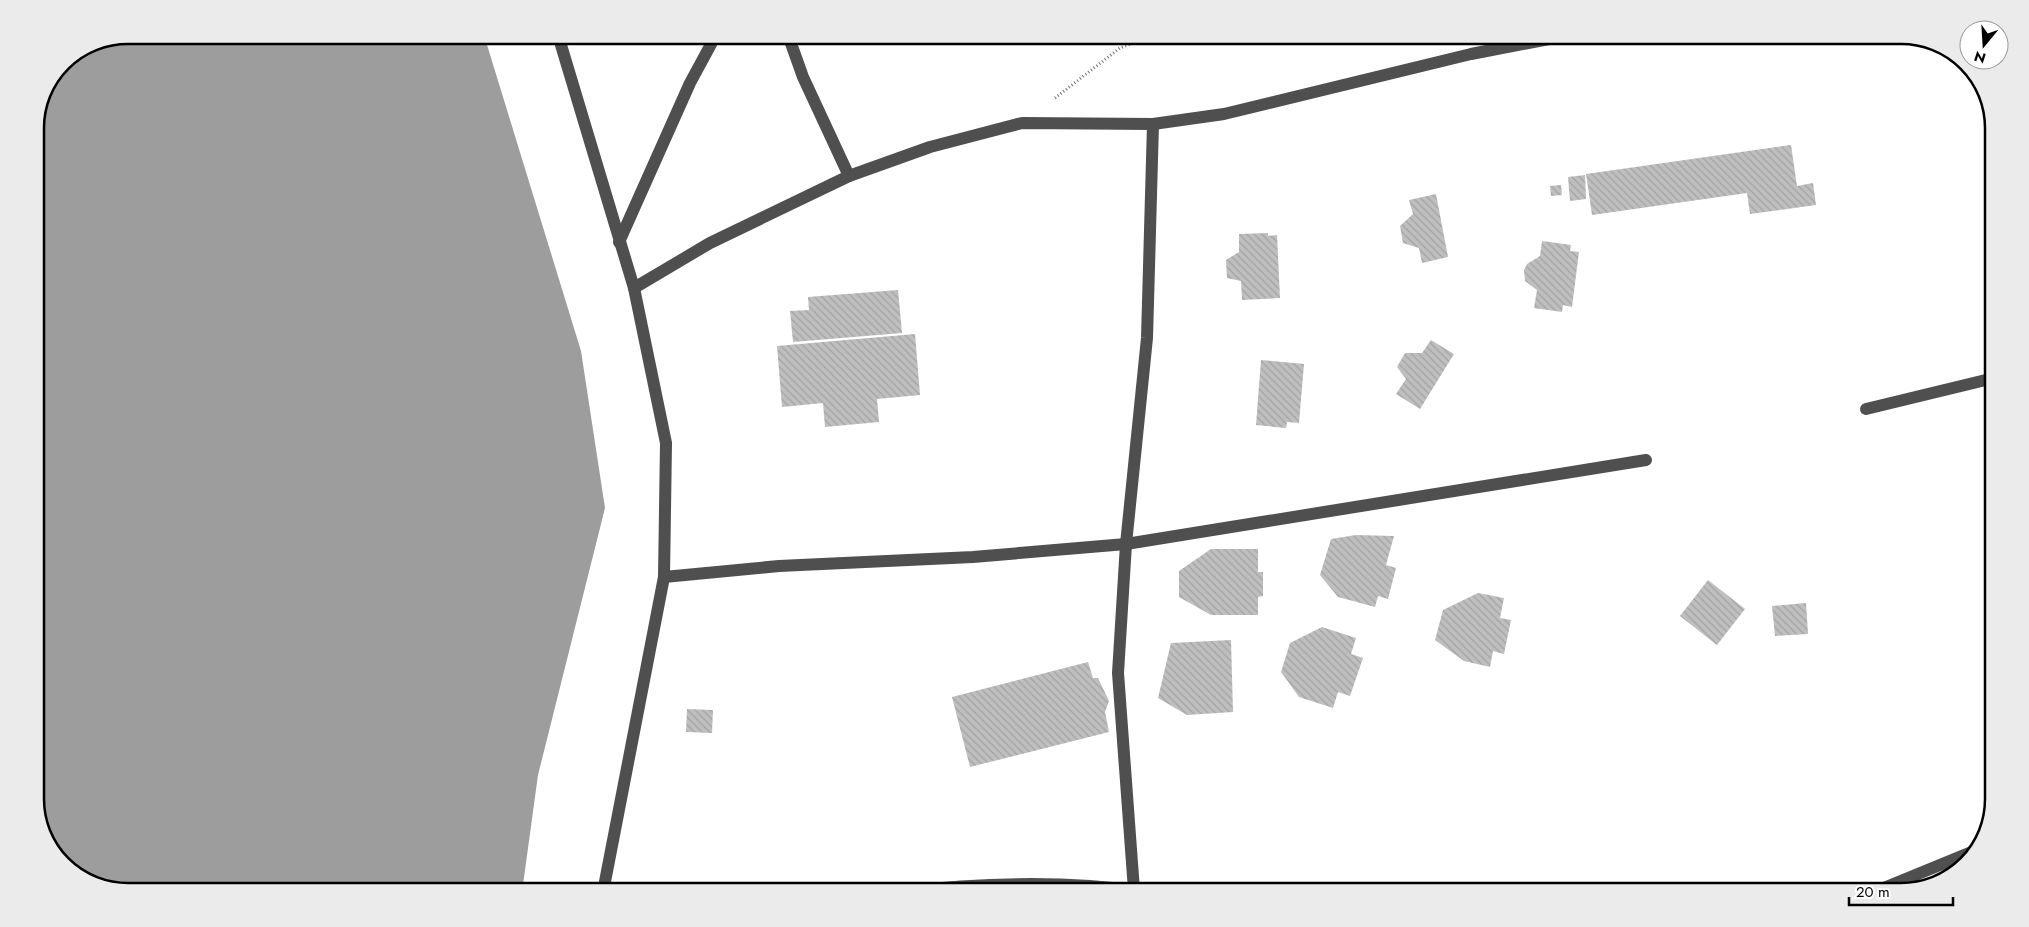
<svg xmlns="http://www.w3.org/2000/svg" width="2029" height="927" font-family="Jost,sans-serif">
	<defs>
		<pattern id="building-back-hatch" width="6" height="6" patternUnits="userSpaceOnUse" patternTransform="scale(1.25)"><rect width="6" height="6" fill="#bfbfbf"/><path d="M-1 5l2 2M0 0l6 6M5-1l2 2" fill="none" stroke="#a2a2a2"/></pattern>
	</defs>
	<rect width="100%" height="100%" fill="#fff"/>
	<!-- water -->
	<polygon fill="#9d9d9d" points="128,35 484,35 581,351 605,508 538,775 522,892 128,892 92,885 54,856 35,806 35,122 62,62 92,42"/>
	<!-- building -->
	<g fill="url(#building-back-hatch)">
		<polygon points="1791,145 1797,186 1813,183 1816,205 1750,214 1747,193 1592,215 1586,174"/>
		<polygon points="1585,175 1586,199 1570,201 1568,177"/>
		<polygon points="1561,185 1562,195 1551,196 1550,186"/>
		<polygon points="1436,194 1448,257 1422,263 1419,248 1403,243 1400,226 1413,214 1409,200"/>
		<polygon points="1268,233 1268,236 1277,235 1280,298 1242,300 1241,281 1227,278 1226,260 1239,252 1239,234"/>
		<polygon points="1542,241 1571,245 1570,251 1579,252 1572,307 1563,305 1562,312 1534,308 1537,290 1525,281 1524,270 1527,264 1540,256"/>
		<polygon points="898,290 902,333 793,342 790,311 809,310 808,297"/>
		<polygon points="915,334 920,395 877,399 879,422 825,427 823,403 782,407 777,346"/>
		<polygon points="1431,340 1454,354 1420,409 1396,394 1406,379 1397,367 1405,353 1422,353"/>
		<polygon points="1261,360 1304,364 1299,423 1287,422 1286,428 1256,425"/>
		<polygon points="1356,535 1394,536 1386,565 1396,568 1388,599 1378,596 1375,607 1338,597 1320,575 1331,539"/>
		<polygon points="1211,549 1258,549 1258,572 1263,572 1263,596 1258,597 1258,615 1211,615 1179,597 1179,571"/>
		<polygon points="1708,580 1745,609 1717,645 1680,616"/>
		<polygon points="1478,593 1504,598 1500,618 1511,620 1504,654 1493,651 1490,667 1464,661 1435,640 1443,610"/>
		<polygon points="1806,603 1808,634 1775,636 1772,606"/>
		<polygon points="1322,627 1356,638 1351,654 1363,658 1350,696 1338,692 1333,708 1299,697 1281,672 1290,643"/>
		<polygon points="1231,640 1233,712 1187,715 1158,698 1171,643"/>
		<polygon points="1088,662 1093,678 1098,678 1109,701 1105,712 1109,732 970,767 952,697"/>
		<polygon points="687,709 713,710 712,733 686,732"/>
	</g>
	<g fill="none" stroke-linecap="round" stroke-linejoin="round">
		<!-- path -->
		<polyline stroke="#717171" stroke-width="3" stroke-dasharray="1 2.5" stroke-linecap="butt" points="1055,98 1120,48 1155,35"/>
		<!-- minor -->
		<g stroke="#4f4f4f" stroke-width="12">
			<polyline points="558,35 634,288 666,443 664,577 603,892"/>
			<polyline points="788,35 803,77 849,176"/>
			<polyline points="619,242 690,83 716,35"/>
			<polyline points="634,288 710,243 849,176 930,147 1022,123 1153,124 1224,114 1471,54 1570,35"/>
			<polyline points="1866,409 1994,378"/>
			<polyline points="664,577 779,566 973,557 1126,544 1646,460"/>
			<polyline points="1134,890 1118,673 1126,544 1147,338 1153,124"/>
			<path d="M900,892c80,-9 165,-12 244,0"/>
			<polyline points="1874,892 1974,851"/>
		</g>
	</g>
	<!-- crop -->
	<path d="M0 0H2029V927H0ZM128 44H1901A84 84 0 0 1 1985 128V799A84 84 0 0 1 1901 883H128A84 84 0 0 1 44 799V128A84 84 0 0 1 128 44Z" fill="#ebebeb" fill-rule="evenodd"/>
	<path fill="none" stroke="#000" stroke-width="2.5" d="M128 44H1901A84 84 0 0 1 1985 128V799A84 84 0 0 1 1901 883H128A84 84 0 0 1 44 799V128A84 84 0 0 1 128 44Z"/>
	<!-- north arrow -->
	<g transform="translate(1984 45) rotate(198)"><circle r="24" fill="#ffffff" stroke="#999999"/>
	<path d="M0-4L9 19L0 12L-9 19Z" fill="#000000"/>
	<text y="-8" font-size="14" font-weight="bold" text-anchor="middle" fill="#000000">N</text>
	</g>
	<!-- scale -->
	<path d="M1849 897v8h104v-8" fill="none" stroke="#000000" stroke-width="2.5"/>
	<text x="1856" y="897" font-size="15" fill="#000000" stroke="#ffffff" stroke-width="4" paint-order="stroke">20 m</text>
</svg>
